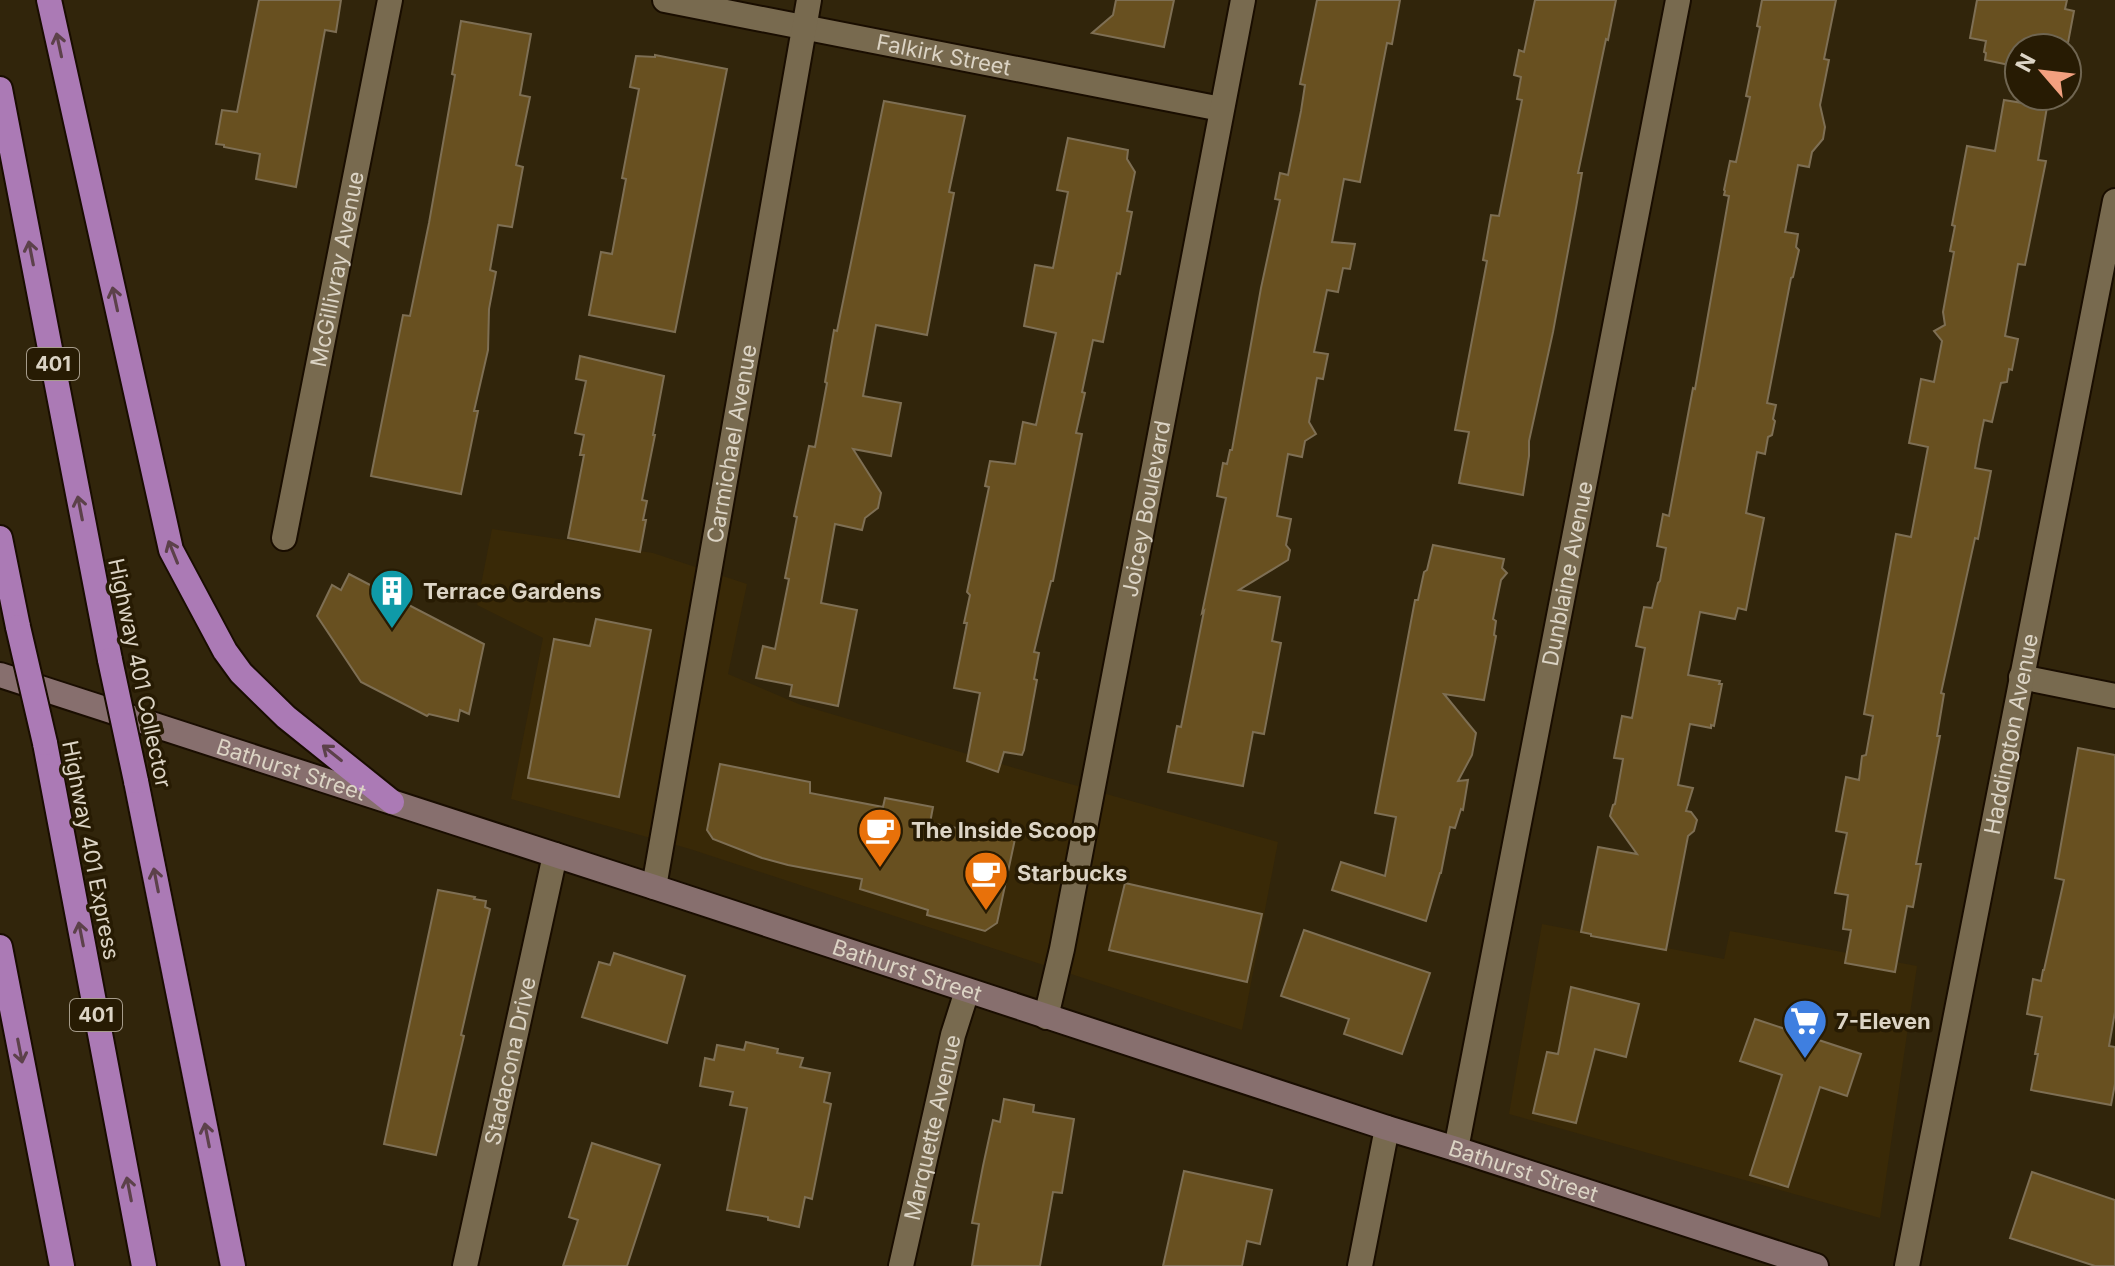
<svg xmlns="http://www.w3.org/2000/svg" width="2115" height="1266" font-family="Inter,sans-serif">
	<rect width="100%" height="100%" fill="#31250b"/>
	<!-- built -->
	<g fill="#392907">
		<polygon points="492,529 653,553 747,584 728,674 801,705 1049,778 1278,842 1242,1030 690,849 511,799 543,638 477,605"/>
		<polygon points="1542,924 1724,959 1730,931 1917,966 1880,1218 1509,1114"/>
	</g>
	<!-- building -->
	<g fill="#685020" stroke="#7e6f54" stroke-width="2">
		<polygon points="259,0 341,0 336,32 325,30 296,187 256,179 260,154 224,147 224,145 216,144 222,110 237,112"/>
		<polygon points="1116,0 1174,0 1164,47 1092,33 1113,15"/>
		<polygon points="1317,0 1400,0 1392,44 1387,43 1360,182 1344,179 1332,242 1355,244 1350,269 1343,268 1338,292 1327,290 1314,352 1328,354 1323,379 1317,378 1309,422 1316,434 1305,441 1302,457 1288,454 1277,516 1291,519 1286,545 1290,550 1288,560 1239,590 1280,597 1272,641 1281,643 1264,734 1253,732 1243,786 1168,772 1177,726 1181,727 1204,611 1202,613 1226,498 1217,496 1223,463 1227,464 1230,450 1232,450 1261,288 1280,200 1275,199 1280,173 1288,175 1301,111 1305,85 1300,84"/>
		<polygon points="1535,0 1616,0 1608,40 1606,39 1602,58 1578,173 1582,173 1576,208 1553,332 1529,441 1529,456 1523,495 1459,483 1469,432 1455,430 1487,261 1483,260 1491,215 1499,216 1522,100 1517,99 1521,77 1514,75 1519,50 1524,52"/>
		<polygon points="1762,0 1836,0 1824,59 1829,60 1820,105 1825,127 1823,139 1812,152 1809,167 1798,165 1785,232 1798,234 1796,247 1799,250 1793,277 1791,278 1767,403 1776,405 1773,419 1775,421 1772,435 1768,437 1765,454 1757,452 1746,513 1764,518 1746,610 1738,608 1735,619 1700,612 1688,675 1720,681 1719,684 1722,684 1714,726 1711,725 1711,728 1690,724 1678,785 1693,788 1686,811 1691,812 1697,820 1694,831 1688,836 1666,950 1591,936 1591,934 1581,932 1598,847 1637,854 1610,816 1613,805 1615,804 1623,759 1614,758 1622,716 1632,718 1645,648 1636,646 1644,607 1652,608 1658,583 1660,581 1666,548 1657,546 1663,514 1669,516 1693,388 1695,389 1729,196 1724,195 1725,191 1724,190 1730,161 1736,162 1750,97 1746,96 1760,27 1757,26"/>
		<polygon points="1977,0 2067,0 2065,9 2074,11 2067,48 2019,48 2019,67 1985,60 1986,53 1984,52 1986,41 1970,38"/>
		<polygon points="461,21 531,34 520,95 530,97 516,165 523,167 512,227 498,225 490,270 496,272 489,309 488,350 474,411 478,411 461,494 371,476 403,315 410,316 429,223 455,75 452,74"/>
		<polygon points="655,55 727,69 675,332 589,315 601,252 612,254 626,179 622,178 639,89 630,87 636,56 655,57"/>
		<polygon points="2004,100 2047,107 2038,160 2046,161 2025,265 2018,264 2005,336 2018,339 2012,370 2009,369 2007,382 2001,383 1992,422 1984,420 1979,445 1975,468 1991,471 1978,539 1975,538 1941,693 1944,694 1937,736 1940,736 1916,864 1921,864 1913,907 1907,906 1895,972 1845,963 1851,930 1843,929 1848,895 1835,893 1847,833 1836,831 1846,777 1859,780 1862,756 1866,755 1873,716 1864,714 1896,534 1911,537 1928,447 1909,443 1921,379 1934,382 1942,341 1934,331 1945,325 1943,312 1954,252 1950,251 1955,226 1952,225 1967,146 1995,151"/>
		<polygon points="884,101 965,116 949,192 954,193 927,335 876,325 863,396 901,403 891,456 853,449 881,493 878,508 865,518 862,530 835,524 821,603 857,610 838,706 790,696 792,685 756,678 763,646 775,649 789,579 785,578 797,517 794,516 809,446 815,447 827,383 825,382 834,330 837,331"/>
		<polygon points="1068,138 1128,150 1127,159 1135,172 1127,211 1132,212 1120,274 1117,273 1103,342 1093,340 1082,392 1085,393 1076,433 1082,434 1053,581 1051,581 1034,652 1039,653 1034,679 1037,680 1024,750 1022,755 1004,752 998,772 967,761 980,693 954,688 967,623 964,623 970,595 967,592 989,487 985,486 990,461 1015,464 1023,422 1036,425 1056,333 1024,326 1035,265 1053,268 1068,192 1057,190"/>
		<polygon points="580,356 664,376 653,435 655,435 642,500 647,501 643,520 646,520 640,552 568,538 584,455 580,455 584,435 575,433 586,381 576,379"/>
		<polygon points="1433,545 1504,559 1502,568 1507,573 1501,580 1493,619 1496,621 1494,635 1496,636 1484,700 1444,694 1476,733 1472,755 1458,781 1468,780 1463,810 1461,809 1455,828 1450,827 1441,873 1440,873 1426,921 1332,890 1341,862 1385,876 1396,817 1375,813 1415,600 1418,600 1424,572 1427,570"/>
		<polygon points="349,574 484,644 469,714 460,710 458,721 429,714 427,716 361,682 317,616 332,585 341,590"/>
		<polygon points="596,619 651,630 619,797 528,778 554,639 590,646"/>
		<polygon points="2078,748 2115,755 2115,1012 2109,1046 2115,1047 2115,1084 2111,1105 2031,1090 2038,1054 2035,1054 2042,1017 2027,1014 2033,979 2041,981 2043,970 2044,970 2064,880 2055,878"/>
		<polygon points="720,764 810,782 810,793 883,807 885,798 933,807 930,823 1015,839 997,923 985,931 927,915 928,910 860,889 862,879 788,865 762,858 713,839 707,830"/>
		<polygon points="1125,883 1262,914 1247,982 1109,950"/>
		<polygon points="438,890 475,897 474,899 486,901 485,907 490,909 461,1035 464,1036 436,1155 384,1144"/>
		<polygon points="1304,930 1430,973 1402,1054 1344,1034 1349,1019 1281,996"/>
		<polygon points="614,953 685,976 667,1043 582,1017 599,962 610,965"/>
		<polygon points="1571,987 1639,1004 1626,1057 1595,1049 1576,1123 1533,1113 1547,1052 1558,1054"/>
		<polygon points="1755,1019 1861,1054 1847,1096 1820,1087 1788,1187 1750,1175 1782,1075 1740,1061"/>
		<polygon points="746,1042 778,1049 777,1053 803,1058 800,1067 830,1073 824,1102 831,1104 812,1199 805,1197 799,1227 768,1220 768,1217 727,1210 747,1108 730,1105 733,1092 700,1086 705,1058 714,1060 717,1045 744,1050"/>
		<polygon points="1004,1099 1034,1105 1033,1112 1074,1119 1062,1193 1053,1192 1040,1266 972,1266 979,1224 972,1223 983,1166 993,1120 1000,1122"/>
		<polygon points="592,1143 660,1165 627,1266 563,1266 578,1220 569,1217"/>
		<polygon points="1184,1171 1272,1190 1260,1244 1247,1241 1242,1266 1163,1266"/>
		<polygon points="2032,1172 2115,1200 2115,1266 2095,1266 2010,1238"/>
	</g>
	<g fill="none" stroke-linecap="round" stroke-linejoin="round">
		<!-- minor casing -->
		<g stroke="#190d00" stroke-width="28">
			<g id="minor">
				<path id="s1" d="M665,0l556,109"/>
				<path id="s2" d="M284,538l106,-538"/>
				<polyline points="2021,677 2115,696"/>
				<path id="s3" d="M654,887l155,-887"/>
				<path id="s4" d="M1046,1017l16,-68 181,-949"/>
				<path id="s5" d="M1456,1149l222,-1149"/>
				<path id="s6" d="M465,1266l90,-411"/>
				<path id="s7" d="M901,1266l52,-231 14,-44"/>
				<polyline points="1360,1266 1387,1128"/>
				<path id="s8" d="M1907,1266l208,-1065"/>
			</g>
		</g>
		<!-- secondary casing -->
		<g stroke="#190d00" stroke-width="28">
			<g id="secondary">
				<path id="s9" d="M0,675l654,212 733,241 69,21 360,117"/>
			</g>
		</g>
		<!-- motorway casing -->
		<g stroke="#190d00" stroke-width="28">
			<g id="motorway">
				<polyline points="49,0 171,550 225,651 241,673 286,717 392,802"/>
				<polyline points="0,89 110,660"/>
				<polyline points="0,538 18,627"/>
				<polyline points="45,743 144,1266"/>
				<polyline points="136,781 233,1266"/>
				<polyline points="0,947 62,1266"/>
			</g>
		</g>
		<!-- minor -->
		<use href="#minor" stroke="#786a4f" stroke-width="24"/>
		<!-- secondary -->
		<use href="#secondary" stroke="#876f6e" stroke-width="24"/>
		<!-- motorway -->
		<use href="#motorway" stroke="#ab7ab5" stroke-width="24"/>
		<!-- motorway-bridge casing -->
		<g stroke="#190d00" stroke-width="28" stroke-linecap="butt">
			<g id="motorway-bridge">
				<polyline points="18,627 45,743"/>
				<polyline points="110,660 136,781"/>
			</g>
		</g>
		<!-- motorway-bridge -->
		<use href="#motorway-bridge" stroke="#ab7ab5" stroke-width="24"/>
	</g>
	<!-- one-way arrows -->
	<defs><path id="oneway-shaft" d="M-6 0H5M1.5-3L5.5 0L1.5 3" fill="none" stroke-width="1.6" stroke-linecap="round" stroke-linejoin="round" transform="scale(2)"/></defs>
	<g stroke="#5c414a">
		<use href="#oneway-shaft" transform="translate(59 45) rotate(-102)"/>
		<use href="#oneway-shaft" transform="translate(31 253) rotate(-101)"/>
		<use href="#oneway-shaft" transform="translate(115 299) rotate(-102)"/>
		<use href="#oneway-shaft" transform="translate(80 508) rotate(-101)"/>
		<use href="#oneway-shaft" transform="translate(173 552) rotate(-112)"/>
		<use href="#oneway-shaft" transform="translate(332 753) rotate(-141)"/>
		<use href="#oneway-shaft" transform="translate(156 880) rotate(-101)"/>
		<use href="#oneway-shaft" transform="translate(81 934) rotate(-101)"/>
		<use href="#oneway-shaft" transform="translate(20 1051) rotate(79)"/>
		<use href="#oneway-shaft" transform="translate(207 1135) rotate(-101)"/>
		<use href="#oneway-shaft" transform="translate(129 1189) rotate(-101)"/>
	</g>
	<!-- icons -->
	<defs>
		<g id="building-pin" transform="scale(2.3)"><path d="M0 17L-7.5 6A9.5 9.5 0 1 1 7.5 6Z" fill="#0f9aa8" stroke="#271b03"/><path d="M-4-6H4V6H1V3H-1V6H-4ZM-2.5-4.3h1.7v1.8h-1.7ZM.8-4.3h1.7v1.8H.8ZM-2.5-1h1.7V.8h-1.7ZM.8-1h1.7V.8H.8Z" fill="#fff"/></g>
		<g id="cafe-pin" transform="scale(2.3)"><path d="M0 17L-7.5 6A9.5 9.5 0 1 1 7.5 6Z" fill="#e8710a" stroke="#271b03"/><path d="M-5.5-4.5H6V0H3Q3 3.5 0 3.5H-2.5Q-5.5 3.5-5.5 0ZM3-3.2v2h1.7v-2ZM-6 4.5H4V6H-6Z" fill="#fff"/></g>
		<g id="supermarket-pin" transform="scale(2.3)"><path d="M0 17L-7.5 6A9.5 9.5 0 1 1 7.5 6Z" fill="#3f7fe0" stroke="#271b03"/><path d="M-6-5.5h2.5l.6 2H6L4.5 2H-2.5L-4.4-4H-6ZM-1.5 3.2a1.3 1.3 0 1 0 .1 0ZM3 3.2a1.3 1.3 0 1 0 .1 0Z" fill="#fff"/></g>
	</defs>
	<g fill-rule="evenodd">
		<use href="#building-pin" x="392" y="591"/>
		<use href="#cafe-pin" x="880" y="830"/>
		<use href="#cafe-pin" x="986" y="873"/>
		<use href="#supermarket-pin" x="1805" y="1021"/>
	</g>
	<g text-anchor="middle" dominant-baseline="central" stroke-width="7" stroke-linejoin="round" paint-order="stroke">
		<!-- shield labels -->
		<g fill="#271b03" stroke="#a69c8b" stroke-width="2">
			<rect x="27" y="348" width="52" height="32" rx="6"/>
			<rect x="70" y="999" width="52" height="32" rx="6"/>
		</g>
		<g font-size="20" font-weight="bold" fill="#dcd4c5">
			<text x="53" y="364">401</text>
			<text x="96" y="1015">401</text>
		</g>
		<!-- street labels -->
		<g font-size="22" fill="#dcd4c5" stroke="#271b03">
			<text stroke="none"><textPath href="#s1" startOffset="284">Falkirk Street</textPath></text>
			<text stroke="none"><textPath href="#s2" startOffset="274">McGillivray Avenue</textPath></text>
			<text stroke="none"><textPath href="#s3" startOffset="450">Carmichael Avenue</textPath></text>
			<text stroke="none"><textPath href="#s4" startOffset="518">Joicey Boulevard</textPath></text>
			<text stroke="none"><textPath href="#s5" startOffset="586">Dunblaine Avenue</textPath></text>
			<text transform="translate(140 673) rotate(78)">Highway 401 Collector</text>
			<text stroke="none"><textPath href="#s8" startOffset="542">Haddington Avenue</textPath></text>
			<text stroke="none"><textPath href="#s9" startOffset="306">Bathurst Street</textPath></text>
			<text transform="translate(91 850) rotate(79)">Highway 401 Express</text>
			<text stroke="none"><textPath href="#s9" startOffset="954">Bathurst Street</textPath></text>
			<text stroke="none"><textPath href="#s6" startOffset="210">Stadacona Drive</textPath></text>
			<text stroke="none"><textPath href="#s7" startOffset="142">Marquette Avenue</textPath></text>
			<text stroke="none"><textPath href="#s9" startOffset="1602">Bathurst Street</textPath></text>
		</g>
		<!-- poi labels -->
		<g font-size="22" font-weight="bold" fill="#dcd4c5" stroke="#271b03" text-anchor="start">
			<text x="423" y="591">Terrace Gardens</text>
			<text x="911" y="830">The Inside Scoop</text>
			<text x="1017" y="873">Starbucks</text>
			<text x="1836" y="1021">7-Eleven</text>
		</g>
	</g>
	<!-- north arrow -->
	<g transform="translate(2043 72) rotate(298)"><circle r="38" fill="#271b03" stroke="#6f6551" stroke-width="2"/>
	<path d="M0-6L14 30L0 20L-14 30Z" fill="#f2a07f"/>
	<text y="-12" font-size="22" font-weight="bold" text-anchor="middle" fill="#dcd4c5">N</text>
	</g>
</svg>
